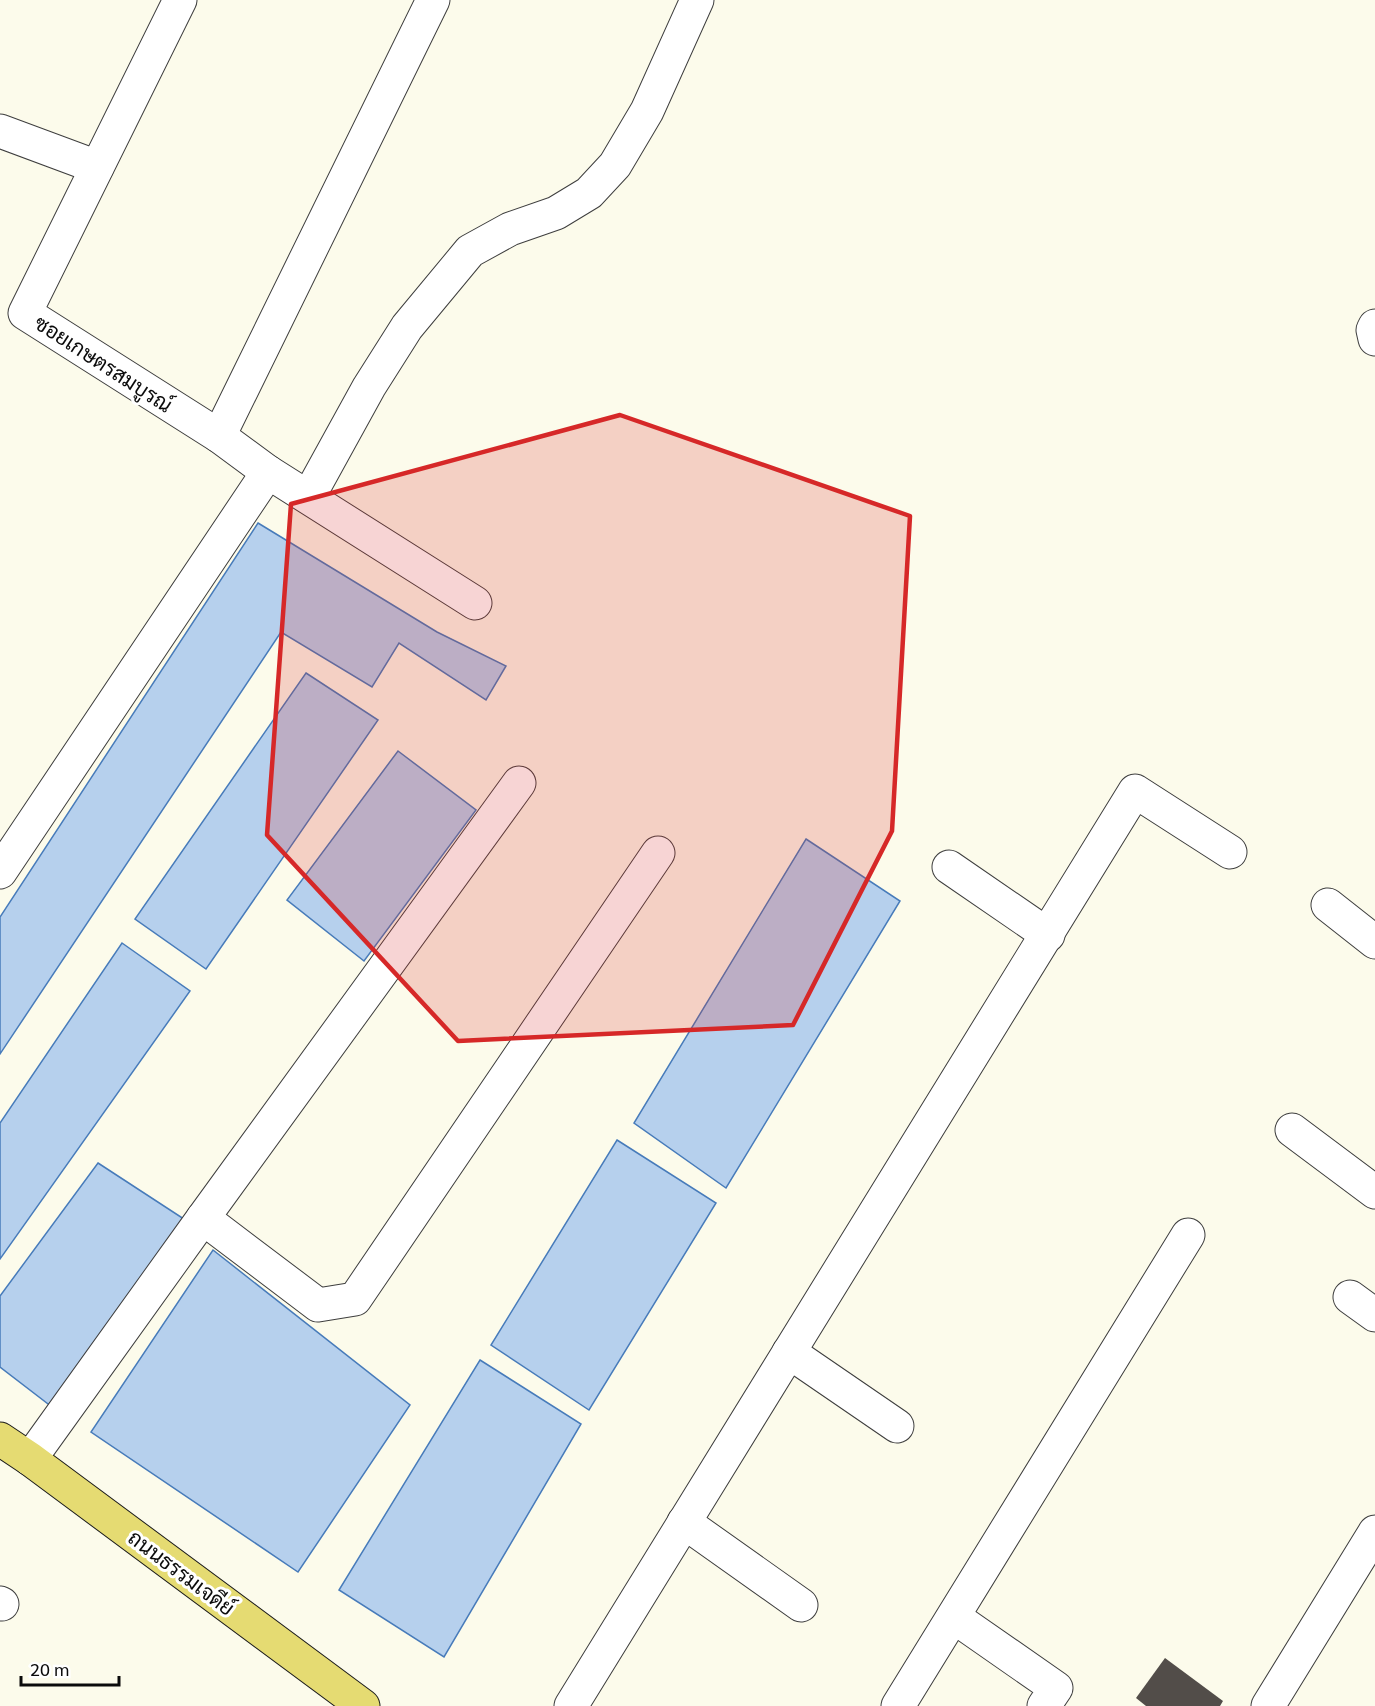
<svg xmlns="http://www.w3.org/2000/svg" width="1375" height="1706" font-family="Georgia,Sarabun,serif">
	<rect width="100%" height="100%" fill="#fcfbeb"/>
	<!-- water -->
	<g fill="#b6d0ed" stroke="#477bba" stroke-width="1.5">
		<polygon points="258,523 437,632 506,666 486,700 399,643 372,687 281,632 0,1054 0,917"/>
		<polygon points="306,673 378,720 206,969 135,919"/>
		<polygon points="398,751 476,810 364,961 287,900"/>
		<polygon points="806,839 900,901 726,1188 634,1123"/>
		<polygon points="122,943 190,991 0,1259 0,1123"/>
		<polygon points="617,1140 716,1203 589,1410 491,1345"/>
		<polygon points="98,1163 187,1221 52,1407 0,1367 0,1296"/>
		<polygon points="213,1250 410,1405 298,1572 91,1432"/>
		<polygon points="480,1360 581,1424 444,1657 339,1590"/>
	</g>
	<!-- building -->
	<polygon fill="#524d49" points="1165,1658 1223,1701 1220,1706 1146,1706 1136,1698"/>
	<g fill="none" stroke-linecap="round" stroke-linejoin="round">
		<!-- minor casing -->
		<g stroke="#3e3e3e" stroke-width="35">
			<g id="minor">
				<polyline points="180,0 25,313 219,436 268,472 475,603"/>
				<polyline points="0,131 97,167"/>
				<polyline points="1375,326 1373,330 1375,339"/>
				<polyline points="219,436 433,0"/>
				<polyline points="309,496 369,387 407,327 470,251 510,229 556,213 589,193 615,165 647,111 697,0"/>
				<polyline points="949,867 1048,935"/>
				<polyline points="0,872 268,472"/>
				<polyline points="1328,905 1375,942"/>
				<polyline points="1292,1130 1375,1192"/>
				<polyline points="203,1218 318,1305 355,1299 658,853"/>
				<polyline points="1350,1297 1375,1315"/>
				<polyline points="789,1352 897,1426"/>
				<polyline points="30,1459 203,1218 519,783"/>
				<polyline points="684,1522 801,1605"/>
				<polyline points="0,1603 2,1604"/>
				<polyline points="954,1617 1056,1688 1044,1706"/>
				<polyline points="571,1706 1135,791 1230,852"/>
				<polyline points="898,1706 1188,1235"/>
				<polyline points="1268,1706 1375,1532"/>
			</g>
		</g>
		<!-- major casing -->
		<g stroke="#1c1c1c" stroke-width="35">
			<polyline id="major" points="0,1439 30,1459 363,1706"/>
		</g>
		<!-- minor -->
		<use href="#minor" stroke="#fff" stroke-width="33"/>
		<!-- major -->
		<use href="#major" stroke="#e5db72" stroke-width="33"/>
	</g>
	<!-- marked area -->
	<path fill="#d62828" fill-opacity="0.2" stroke="#d62828" stroke-width="4.5" stroke-linejoin="round" d="M620,415l290,101 -18,315 -99,194 -335,16 -191,-206 24,-331z"/>
	<g text-anchor="middle" dominant-baseline="central" stroke-width="6" stroke-linejoin="round" paint-order="stroke">
		<!-- street labels -->
		<g font-size="21" fill="#0b0b0b" stroke="#fff">
			<text transform="translate(104 363) rotate(33)">ซอยเกษตรสมบูรณ์</text>
			<text transform="translate(182 1572) rotate(37)">ถนนธรรมเจดีย์</text>
		</g>
	</g>
	<!-- scale -->
	<path d="M21 1676v9h98v-9" fill="none" stroke="#0b0b0b" stroke-width="3"/>
	<text x="30" y="1676" font-size="18" fill="#0b0b0b" stroke="#ffffff" stroke-width="4.5" paint-order="stroke">20 m</text>
</svg>
